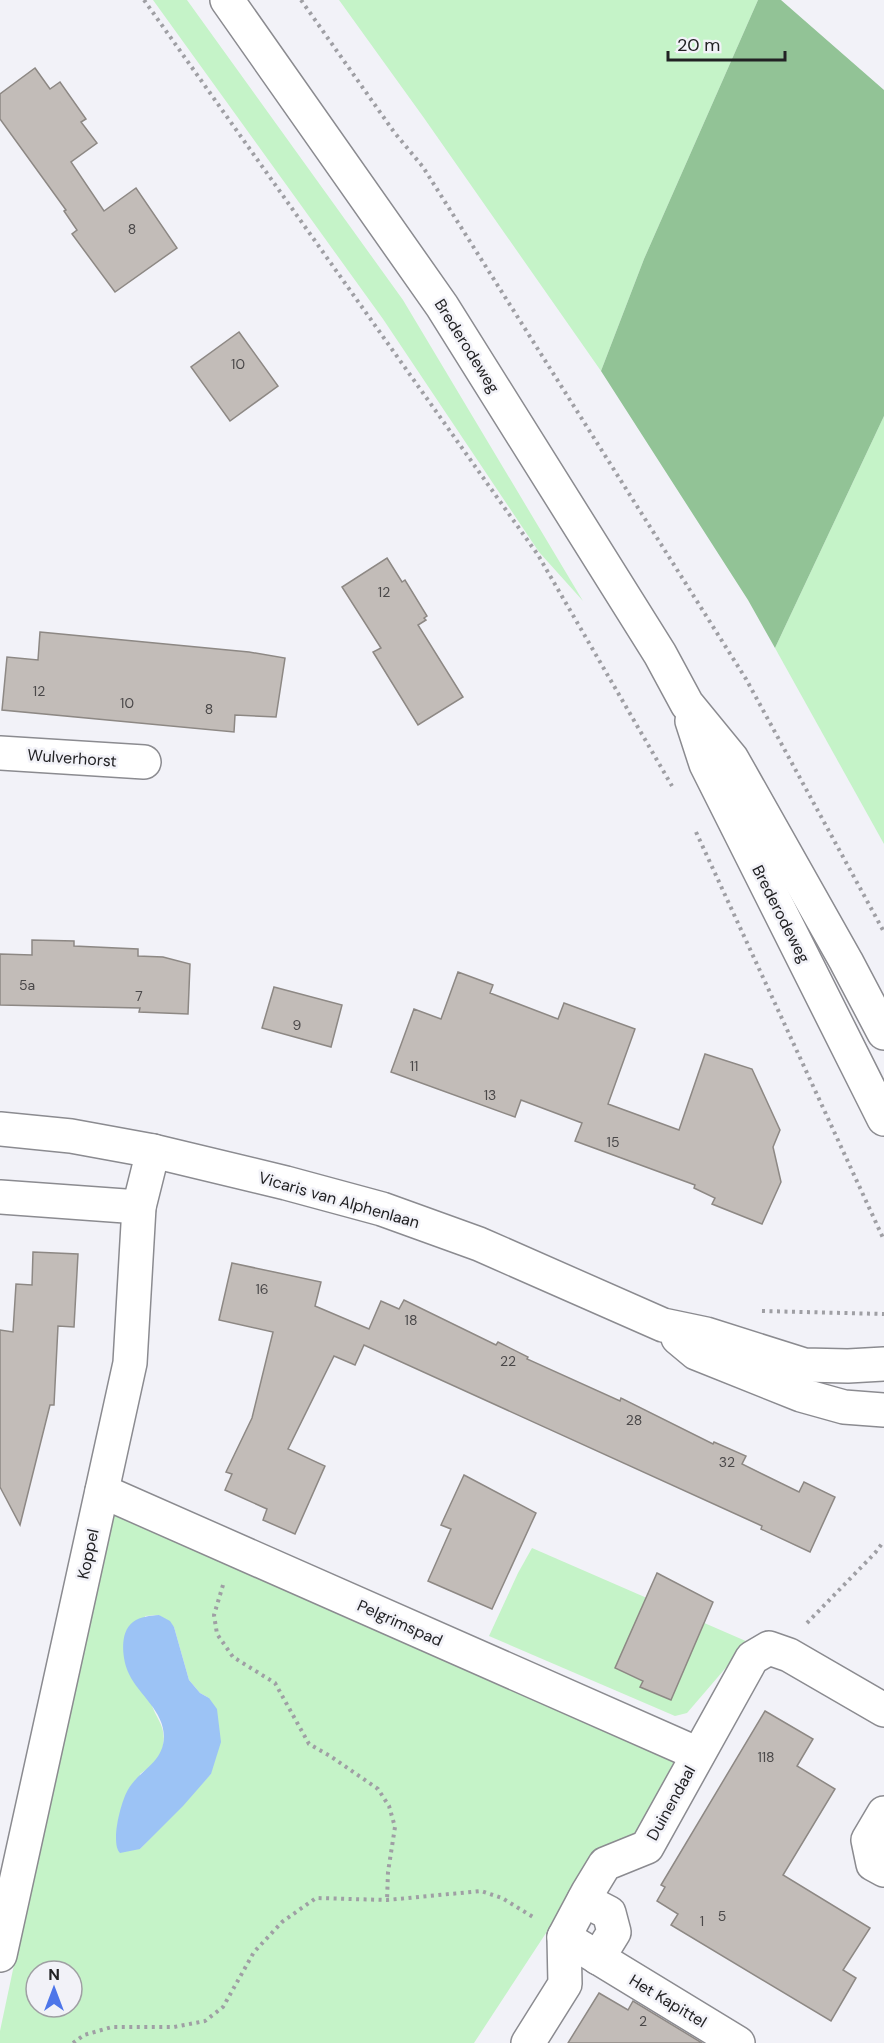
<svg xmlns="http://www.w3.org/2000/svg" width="884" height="2043" font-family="'DM Sans',sans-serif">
	<rect width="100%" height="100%" fill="#f2f2f8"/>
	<!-- green -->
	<g fill="#c5f3c8" fill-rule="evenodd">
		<polygon points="153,0 187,0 403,300 583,601 539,552 383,319"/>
		<polygon points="339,0 758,0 644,259 601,371 424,118"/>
		<polygon points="884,416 884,844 775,648"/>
		<path d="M116,1507l562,248 -44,81 -48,36 -112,171h-474v-12l58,-274zM159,1615l15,12 15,53 11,13 9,5 2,76 -71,75v-75c10,-7 21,-14 23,-28 4,-22 -9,-28 -12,-45 -3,-28 -4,-57 -6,-85zM36,1971h36v36h-36z"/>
		<polygon points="532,1548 748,1642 687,1713 675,1716 489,1636 518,1573"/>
	</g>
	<!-- forest -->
	<polygon fill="#92c396" points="758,0 781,0 884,90 884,416 775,648 748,600 601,371 644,259"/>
	<!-- water -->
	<path fill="#9cc3f5" d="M159,1615l11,6 4,6 15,53 11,13 9,5 8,11 4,33 -10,32 -28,32 -43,43 -20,4c-10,-10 1,-53 9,-65 12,-19 34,-25 35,-51 0,-26 -25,-42 -35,-63 -7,-14 -10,-42 4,-52 8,-6 17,-6 26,-7z"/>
	<!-- building -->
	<g fill="#c2bcb8" stroke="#8d8884" stroke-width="1.5">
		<polygon points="35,68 50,89 60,82 86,119 81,122 97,143 71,162 104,211 136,188 177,248 115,292 72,234 77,230 64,211 66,210 0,119 0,94"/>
		<polygon points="239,332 278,386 230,421 191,367"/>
		<polygon points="387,558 402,582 405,580 427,616 424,618 426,620 418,625 463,697 418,725 373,652 381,648 342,587"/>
		<polygon points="40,632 249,652 285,658 276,717 235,715 234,732 2,710 7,657 38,660"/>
		<polygon points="32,940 74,941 74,946 138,949 138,956 163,957 190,964 188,1014 139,1012 140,1008 0,1005 0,954 32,955"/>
		<polygon points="458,972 493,985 490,993 558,1019 564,1003 635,1029 608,1104 679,1130 705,1054 752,1069 780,1130 773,1147 781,1182 762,1224 712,1204 715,1198 694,1188 695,1185 575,1141 582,1123 521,1100 515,1117 391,1072 414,1009 441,1019"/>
		<polygon points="274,987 342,1005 331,1047 262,1028"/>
		<polygon points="33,1252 78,1254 74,1327 58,1326 54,1405 50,1405 20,1525 0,1487 0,1330 13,1332 16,1284 32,1285"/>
		<polygon points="232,1263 321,1282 315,1306 369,1329 381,1301 399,1309 404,1300 496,1345 498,1342 528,1357 527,1359 620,1401 621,1398 713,1444 714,1442 746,1456 742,1464 799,1492 804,1482 835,1497 810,1552 761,1529 762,1526 364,1345 355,1365 334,1356 288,1449 325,1466 295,1534 263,1520 267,1509 225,1490 232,1474 226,1472 252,1418 273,1332 219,1320"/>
		<polygon points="464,1475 536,1513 492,1609 428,1581 451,1529 441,1525"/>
		<polygon points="657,1573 713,1602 671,1700 640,1687 643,1681 615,1668"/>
		<polygon points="765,1711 813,1739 797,1766 835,1789 783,1875 870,1928 843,1970 856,1978 831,2021 671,1925 678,1914 657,1901 665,1887 661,1885"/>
		<polygon points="599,1993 628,2010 633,2001 702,2043 568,2043"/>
	</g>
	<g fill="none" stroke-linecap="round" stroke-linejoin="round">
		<!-- minor casing -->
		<g stroke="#8b8b90" stroke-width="36">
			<g id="minor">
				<polyline points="0,753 144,762"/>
				<polyline points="0,1197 139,1207"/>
				<polyline points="102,1491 698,1754"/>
				<polyline points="884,1813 868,1840 873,1864 884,1870"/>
				<polyline points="584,1900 609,1913 614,1932 598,1958"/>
				<polyline points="564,1937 738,2043"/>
				<polyline points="0,1955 130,1363 139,1207 153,1151"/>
				<polyline points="528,2043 565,1984 564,1937 588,1892 605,1864 647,1847 752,1658 769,1648 789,1655 884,1710"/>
			</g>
		</g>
		<!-- tertiary casing -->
		<g stroke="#8b8b90" stroke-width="36">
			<g id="tertiary">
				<polyline points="0,1129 71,1136 153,1151 286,1183 382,1209 479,1244 663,1325 706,1334 804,1365 848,1366 884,1364"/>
				<polyline points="678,1338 696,1353 801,1395 844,1407 884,1410"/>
			</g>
		</g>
		<!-- secondary casing -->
		<g stroke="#8b8b90" stroke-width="36">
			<g id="secondary">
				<polyline points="227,0 442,306 660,654 687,704 732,759 846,961 884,1033"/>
				<polyline points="692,721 706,764 884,1119"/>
			</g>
		</g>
		<!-- path -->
		<g stroke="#9f9fa4" stroke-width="4" stroke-dasharray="3 4.5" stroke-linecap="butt">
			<polyline points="144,0 538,555 672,786"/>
			<polyline points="301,0 394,132 423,167 746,679 884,932"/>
			<polyline points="696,832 884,1240"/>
			<polyline points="762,1311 884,1314"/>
			<polyline points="223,1585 214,1615 217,1634 233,1657 275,1683 309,1744 330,1756 378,1789 389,1806 395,1827 388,1872 387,1900"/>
			<polyline points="807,1623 875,1553 884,1541"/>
			<polyline points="73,2043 84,2035 112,2027 174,2027 205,2021 223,2007 254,1952 282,1922 316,1898 387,1900 481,1891 502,1898 533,1917"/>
		</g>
		<!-- minor -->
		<use href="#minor" stroke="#fff" stroke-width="33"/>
		<!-- tertiary -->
		<use href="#tertiary" stroke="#fff" stroke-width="33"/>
		<!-- secondary -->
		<use href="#secondary" stroke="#fff" stroke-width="33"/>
	</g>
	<g text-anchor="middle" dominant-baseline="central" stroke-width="5" stroke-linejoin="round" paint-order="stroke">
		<!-- number labels -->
		<g font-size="14" fill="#4a4849">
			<text x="132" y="229">8</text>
			<text x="238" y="364">10</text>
			<text x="384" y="592">12</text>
			<text x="39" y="691">12</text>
			<text x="127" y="703">10</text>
			<text x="209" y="709">8</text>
			<text x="27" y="985">5a</text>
			<text x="139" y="996">7</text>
			<text x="297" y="1025">9</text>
			<text x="414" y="1066">11</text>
			<text x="490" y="1095">13</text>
			<text x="613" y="1142">15</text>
			<text x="262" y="1289">16</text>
			<text x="411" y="1320">18</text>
			<text x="508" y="1361">22</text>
			<text x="634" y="1420">28</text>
			<text x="727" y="1462">32</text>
			<text x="766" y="1757">118</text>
			<text x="722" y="1916">5</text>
			<text x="702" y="1921">1</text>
			<text x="643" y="2021">2</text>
		</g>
		<!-- street labels -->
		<g font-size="16" fill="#222224" stroke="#f2f2f8">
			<text transform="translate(467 346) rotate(58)">Brederodeweg</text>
			<text transform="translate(72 758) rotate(4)">Wulverhorst</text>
			<text transform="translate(781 914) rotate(63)">Brederodeweg</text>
			<text transform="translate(339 1200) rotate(16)">Vicaris van Alphenlaan</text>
			<text transform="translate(88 1554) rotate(-78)">Koppel</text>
			<text transform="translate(400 1623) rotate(24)">Pelgrimspad</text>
			<text transform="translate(671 1803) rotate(-61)">Duinendaal</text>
			<text transform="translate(668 2001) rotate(31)">Het Kapittel</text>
		</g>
	</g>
	<!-- north arrow -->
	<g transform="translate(54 1989)"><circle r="28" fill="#f2f2f8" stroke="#9f9fa3" stroke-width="1.5"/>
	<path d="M0-4.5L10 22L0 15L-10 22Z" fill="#4e76e9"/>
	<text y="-9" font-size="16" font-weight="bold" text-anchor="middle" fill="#222224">N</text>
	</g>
	<!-- scale -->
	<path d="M668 51v9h117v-9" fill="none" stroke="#222224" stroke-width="3"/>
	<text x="677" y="51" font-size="18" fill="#222224" stroke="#f2f2f8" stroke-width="4.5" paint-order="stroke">20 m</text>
</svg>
